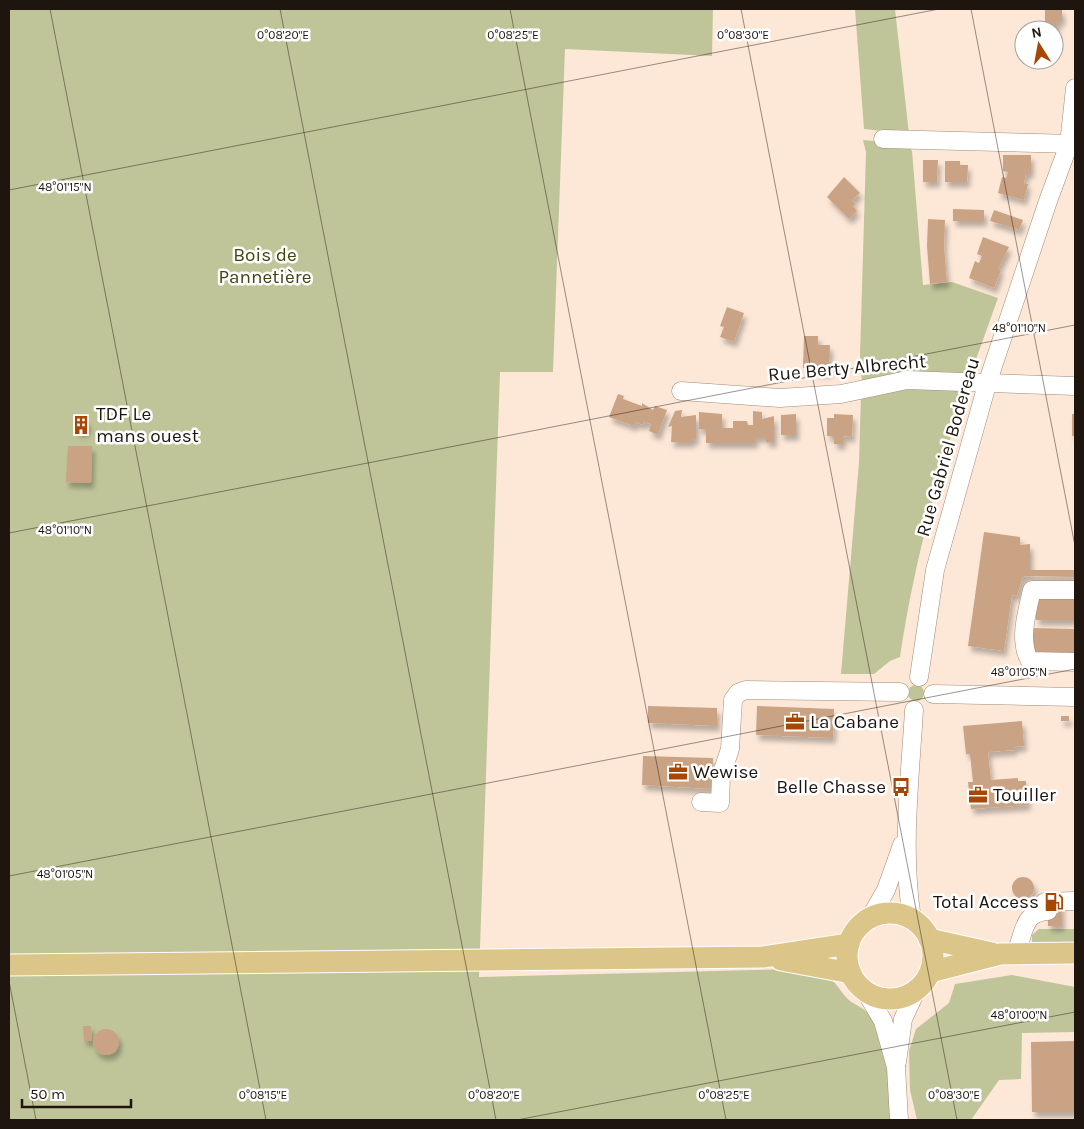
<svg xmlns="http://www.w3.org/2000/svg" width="1084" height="1129" font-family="Karla,sans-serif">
	<defs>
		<filter id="shadow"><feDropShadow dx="3" dy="5.5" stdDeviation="2.5" flood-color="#0004"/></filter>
	</defs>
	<rect width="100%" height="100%" fill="#fde8d8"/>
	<!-- green -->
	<g fill="#c0c599">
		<path d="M9,9h704l-1,47 -147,-7 -12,323h-53l-21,605 317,-8c13,3 29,5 39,14 5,6 9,13 15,18 6,4 13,7 19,13 22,21 21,77 22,106h-882z"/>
		<polygon points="855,9 895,9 909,134 864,129"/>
		<polygon points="863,140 907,144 912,151 923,285 952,282 998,298 970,376 862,384 860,355 866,152"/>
		<path d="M967,385c-29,90 -53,178 -67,272l-10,4 -16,13h-33l18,-212 2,-67 41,-9z"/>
		<circle cx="916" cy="693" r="8"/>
		<polygon points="1039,929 1075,929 1075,944 1032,944 1032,935"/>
		<polygon points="1012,975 1075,987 1075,1032 1022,1033 1021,1079 999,1080 971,1120 917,1120 910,1090 909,1051 916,1029 949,1003 955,984"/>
	</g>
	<!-- building -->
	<g fill="#caa385" filter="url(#shadow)">
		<polygon points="1045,9 1062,9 1062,21 1057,21 1056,49 1054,49 1054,30 1039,30 1039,21 1045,21"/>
		<polygon points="1003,155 1031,155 1031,173 1026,173 1024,183 1028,184 1024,200 998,193 1002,177 1006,178 1008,172 1003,171"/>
		<polygon points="923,160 938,160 937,182 923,182"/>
		<polygon points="945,161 960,161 960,165 968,165 967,182 945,182"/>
		<polygon points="844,177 860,193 852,200 855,204 853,206 857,211 849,219 827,197"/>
		<polygon points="953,209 984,210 984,221 953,221"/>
		<polygon points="994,210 1023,220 1019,230 990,221"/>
		<polygon points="928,219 945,220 944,247 947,282 930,284 927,246"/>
		<polygon points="983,237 1009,247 998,269 1001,270 994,288 969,278 975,261 979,263 982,256 977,254"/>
		<polygon points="727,307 744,313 734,342 720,337 724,327 720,326"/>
		<polygon points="804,336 818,336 818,345 830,345 829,372 816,372 816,368 803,368"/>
		<polygon points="618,394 624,396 623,399 642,406 642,403 653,410 655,406 667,410 658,435 649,431 651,424 644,422 643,425 636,422 634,426 609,417"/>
		<polygon points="682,410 681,417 696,415 696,439 692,439 692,442 671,442 672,426 668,427 675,411"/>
		<polygon points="753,411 762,412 762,419 774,416 774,442 766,442 766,437 755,437 755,443 706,443 706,429 699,429 699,412 722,414 722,428 733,428 733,421 747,421 748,425 753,425"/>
		<polygon points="796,414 796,435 781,435 781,415"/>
		<polygon points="834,414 853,415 852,437 843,436 843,444 834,444 834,436 827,436 827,418 834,418"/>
		<rect x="1072" y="414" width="3" height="22"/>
		<circle cx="81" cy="425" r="7"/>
		<polygon points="68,446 92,446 91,483 66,482"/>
		<polygon points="984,532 1020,537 1020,545 1030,544 1030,570 1075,570 1075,577 1023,576 1017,596 1012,595 1004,651 968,646"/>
		<rect x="1036" y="594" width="39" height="26"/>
		<polygon points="1033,628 1075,629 1075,654 1033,654"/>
		<polygon points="648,706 717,708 717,726 648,723"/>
		<polygon points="757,706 834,709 833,738 756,735"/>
		<rect x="1061" y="716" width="8" height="5"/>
		<polygon points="1022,721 1024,746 1014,747 1014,750 988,752 991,780 1018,778 1018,781 1026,781 1028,805 971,809 968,782 973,782 970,754 966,754 963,726"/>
		<polygon points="643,756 713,758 712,789 642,785"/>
		<circle cx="1023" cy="888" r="11"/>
		<polygon points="1048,894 1061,894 1062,926 1048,926"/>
		<polygon points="83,1026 91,1026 92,1041 84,1041"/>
		<circle cx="106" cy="1042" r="13"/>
		<polygon points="1075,1041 1075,1112 1032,1112 1031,1042"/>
	</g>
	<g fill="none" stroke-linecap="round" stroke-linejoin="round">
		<!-- minor casing -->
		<g stroke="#a18a78" stroke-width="19">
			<g id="minor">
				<polyline points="883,139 1075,144"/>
				<polyline points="681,391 780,398 841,394 907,380 1075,386"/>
				<path d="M1075,590h-43c-5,22 -14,51 -2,71l45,1"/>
				<polyline points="919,677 935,570 988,381 1048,201 1069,144 1075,88"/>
				<polyline points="933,694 1075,697"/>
				<polyline points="701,802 720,803 721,776 730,749 733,700 738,693 746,690 900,692"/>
				<polyline points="1036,909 1045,902 1075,901"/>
				<polyline points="870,918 886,890 902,845"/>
				<path d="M912,919c-11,-69 -2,-139 2,-209"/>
				<path d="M1015,954c10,-19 6,-42 33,-43"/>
				<polyline points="864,989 883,1021 896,1067 899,1120"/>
				<polyline points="897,1062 903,1019 917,989"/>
			</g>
		</g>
		<!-- major casing -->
		<g stroke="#fff" stroke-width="23">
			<g id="major">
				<circle cx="890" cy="956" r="43"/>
				<polyline points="929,939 992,953"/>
				<polyline points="781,960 851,973"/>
				<polyline points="9,965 763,957 849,944"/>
				<polyline points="930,972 1000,954 1075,953"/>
			</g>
		</g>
		<!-- minor -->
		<use href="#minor" stroke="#fff" stroke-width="18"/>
		<!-- major -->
		<use href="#major" stroke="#dcc589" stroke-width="21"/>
	</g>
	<!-- ticks -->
	<path fill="none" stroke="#1e150e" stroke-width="1" stroke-opacity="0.45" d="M50,9l216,1111M280,9l216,1111M510,9l216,1111M741,9l216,1111M971,9l104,537M9,190l930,-181M9,533l1066,-208M9,876l1066,-207M9,981l27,139M517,1120l558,-108"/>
	<!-- icons -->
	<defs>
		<g id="building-bare" transform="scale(1.5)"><path d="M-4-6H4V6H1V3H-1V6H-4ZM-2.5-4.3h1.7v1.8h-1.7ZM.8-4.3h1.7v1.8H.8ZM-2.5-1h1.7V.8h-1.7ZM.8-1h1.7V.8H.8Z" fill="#a84605" stroke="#fff" stroke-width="2.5" paint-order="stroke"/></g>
		<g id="office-bare" transform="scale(1.5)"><path d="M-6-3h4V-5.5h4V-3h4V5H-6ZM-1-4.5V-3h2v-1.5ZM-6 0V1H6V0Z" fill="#a84605" stroke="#fff" stroke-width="2.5" paint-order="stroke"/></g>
		<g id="bus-bare" transform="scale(1.5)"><path d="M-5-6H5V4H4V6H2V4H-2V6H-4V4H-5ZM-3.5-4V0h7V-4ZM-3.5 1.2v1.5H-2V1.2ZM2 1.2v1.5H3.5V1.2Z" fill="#a84605" stroke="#fff" stroke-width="2.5" paint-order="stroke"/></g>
		<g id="fuel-bare" transform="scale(1.5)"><path d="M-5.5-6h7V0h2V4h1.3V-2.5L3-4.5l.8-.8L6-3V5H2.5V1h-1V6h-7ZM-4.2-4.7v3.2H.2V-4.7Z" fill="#a84605" stroke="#fff" stroke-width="2.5" paint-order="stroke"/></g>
	</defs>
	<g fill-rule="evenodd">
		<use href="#building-bare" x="81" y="425"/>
		<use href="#office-bare" x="795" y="722"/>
		<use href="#office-bare" x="678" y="772"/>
		<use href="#bus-bare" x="901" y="787"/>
		<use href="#office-bare" x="978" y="795"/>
		<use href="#fuel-bare" x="1054" y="902"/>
	</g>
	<g text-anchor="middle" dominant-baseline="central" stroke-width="5" stroke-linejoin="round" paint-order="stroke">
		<!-- park labels -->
		<g font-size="19" fill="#42450f" stroke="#fff">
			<text x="265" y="255">Bois de<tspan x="265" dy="22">Pannetière</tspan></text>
		</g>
		<!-- street labels -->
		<g font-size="19" fill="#1e150e" stroke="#fff">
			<text transform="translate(847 368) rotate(-5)">Rue Berty Albrecht</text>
			<text transform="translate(948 447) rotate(-74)">Rue Gabriel Bodereau</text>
		</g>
		<!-- poi labels -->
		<g font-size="19" fill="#1e150e" stroke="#fff" text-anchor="start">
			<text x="96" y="414">TDF Le<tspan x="96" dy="22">mans ouest</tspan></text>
			<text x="810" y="722">La Cabane</text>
			<text x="693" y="772">Wewise</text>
			<text x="886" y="787" text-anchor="end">Belle Chasse</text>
			<text x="993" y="795">Touiller</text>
			<text x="1039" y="902" text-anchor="end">Total Access</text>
		</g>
	</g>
	<g font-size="12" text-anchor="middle" fill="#1e150e" stroke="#fff" stroke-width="5" stroke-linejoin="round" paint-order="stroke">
		<text x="283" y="39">0°08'20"E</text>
		<text x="513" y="39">0°08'25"E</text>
		<text x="743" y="39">0°08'30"E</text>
		<text x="65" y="191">48°01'15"N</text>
		<text x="1019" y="332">48°01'10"N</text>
		<text x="65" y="534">48°01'10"N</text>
		<text x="1019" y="676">48°01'05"N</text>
		<text x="65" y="878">48°01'05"N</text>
		<text x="1019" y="1019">48°01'00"N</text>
		<text x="263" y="1099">0°08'15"E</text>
		<text x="494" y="1099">0°08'20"E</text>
		<text x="724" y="1099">0°08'25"E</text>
		<text x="954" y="1099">0°08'30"E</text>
	</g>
	<!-- border -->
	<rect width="1084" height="1129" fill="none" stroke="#1e150e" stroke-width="20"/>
	<!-- north arrow -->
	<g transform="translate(1039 45) rotate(349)"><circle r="24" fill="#ffffff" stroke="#a5a19f"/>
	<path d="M0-4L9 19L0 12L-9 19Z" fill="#a84605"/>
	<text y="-8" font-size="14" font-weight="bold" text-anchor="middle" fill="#1e150e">N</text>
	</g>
	<!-- scale -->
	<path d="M22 1099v8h109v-8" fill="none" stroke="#1e150e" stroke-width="2.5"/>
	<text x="30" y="1099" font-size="15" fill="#1e150e" stroke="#ffffff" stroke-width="4" paint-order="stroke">50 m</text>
</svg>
